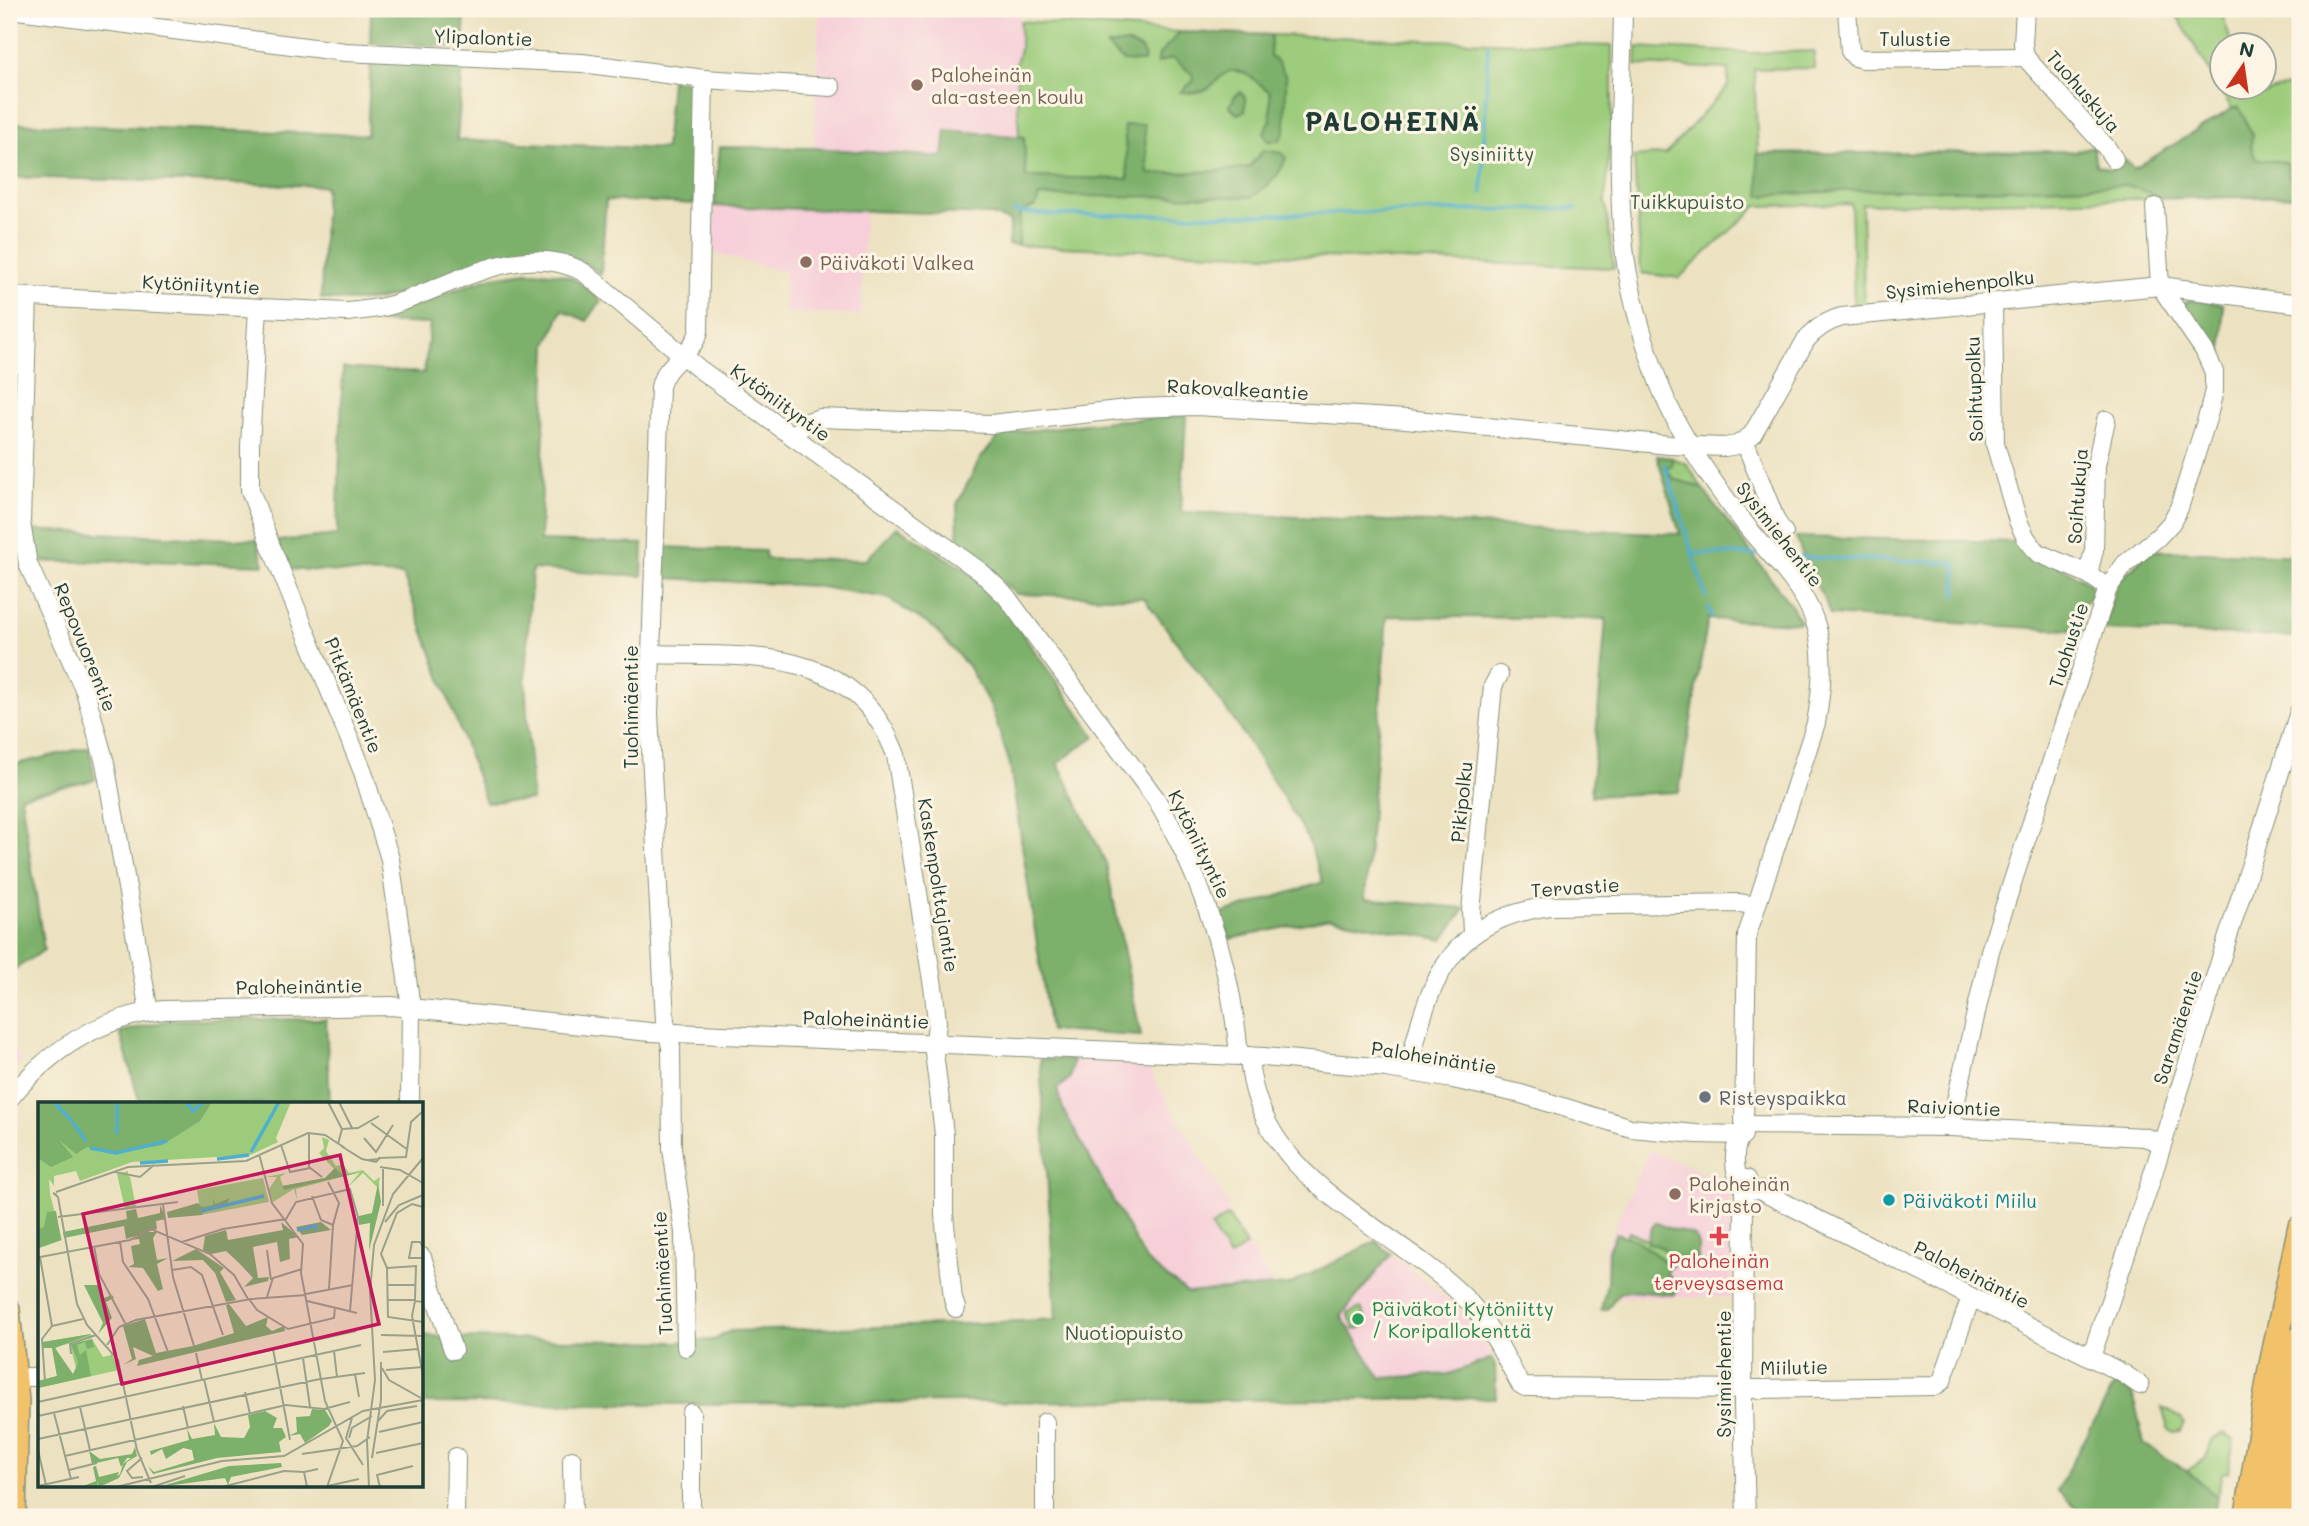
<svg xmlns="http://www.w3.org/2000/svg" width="2309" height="1526" font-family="Mali,sans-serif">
	<rect width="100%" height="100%" fill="#fcf5e5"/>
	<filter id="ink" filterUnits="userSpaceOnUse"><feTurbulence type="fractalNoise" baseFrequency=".0143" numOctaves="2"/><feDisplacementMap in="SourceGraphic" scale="14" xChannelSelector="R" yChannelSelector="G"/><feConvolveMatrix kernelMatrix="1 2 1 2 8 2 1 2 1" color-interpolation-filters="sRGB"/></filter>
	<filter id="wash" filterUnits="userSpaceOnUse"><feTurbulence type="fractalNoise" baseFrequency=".00686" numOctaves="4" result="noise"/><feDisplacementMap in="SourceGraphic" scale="28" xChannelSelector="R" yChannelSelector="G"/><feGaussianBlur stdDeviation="1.57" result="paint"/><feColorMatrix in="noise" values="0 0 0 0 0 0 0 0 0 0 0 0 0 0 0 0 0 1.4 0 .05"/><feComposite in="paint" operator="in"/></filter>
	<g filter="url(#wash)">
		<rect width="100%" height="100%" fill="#ece2c1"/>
		<!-- built -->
		<g fill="#f6cfd9">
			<polygon points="819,9 1020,9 1020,49 1016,63 1019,136 947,130 943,157 814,148"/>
			<polygon points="714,206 865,211 861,315 784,312 785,272 713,253"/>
			<polygon points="9,1043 22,1062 9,1075"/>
			<polygon points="1073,1060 1146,1065 1228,1204 1227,1212 1274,1286 1187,1293 1153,1268 1063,1109 1057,1089 1070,1078"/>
			<polygon points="1649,1150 1729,1184 1733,1297 1606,1298 1605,1249"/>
			<polygon points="1391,1254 1452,1302 1481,1338 1492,1358 1449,1374 1382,1378 1341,1316"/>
		</g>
		<!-- green -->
		<g fill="#9ccc7b" stroke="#5e8458" stroke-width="2">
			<polygon points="2173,9 2221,9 2232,45 2222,46 2222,88 2252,88 2257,95 2287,86 2300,86 2300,196 1862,204 1864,307 1854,308 1851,204 1757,206 1679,278 1641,273 1634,157 1666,154 1728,86 1728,69 1636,65 1637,47 1754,53 1814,51 1814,68 1754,69 1758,154 2076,151 2093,146 2096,165 2110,170 2125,160 2134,169 2232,109"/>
			<polygon points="1020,21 1180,32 1612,46 1612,123 1605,201 1614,268 1008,245 1019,136 1016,63 1020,49"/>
			<polygon points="1672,458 1687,464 1702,488 1674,479 1665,466 1672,465"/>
			<polygon points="1228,1216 1246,1246 1229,1257 1211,1227"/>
			<polygon points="1629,1232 1647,1240 1648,1243 1661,1247 1680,1259 1669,1268 1667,1263 1626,1236"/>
			<polygon points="1361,1308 1368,1324 1355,1330 1348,1313"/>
			<polygon points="2162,1408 2181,1418 2184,1423 2180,1431 2173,1432 2168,1428"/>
			<polygon points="2224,1433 2234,1439 2228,1472 2222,1473 2217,1497 2187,1471 2206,1458 2212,1441"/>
		</g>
		<!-- forest -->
		<g fill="#7db06b" stroke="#4e7650" stroke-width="2">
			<polygon points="371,9 465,9 463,47 370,43"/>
			<path d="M1180,32l91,3 -1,22 7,4 9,16 -1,54 -6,10h-12l-3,-8 7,-14 -1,-27c-9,-6 -19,-17 -29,-20 -18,-5 -21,9 -33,16 -9,6 -19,5 -28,4l14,-11 -2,-7 -19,-16 -16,5 2,-8z"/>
			<polygon points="1127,43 1141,49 1145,58 1143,62 1123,61 1107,46"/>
			<path d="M371,59l92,6 -6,75 208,9 6,-69 14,1 14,19 -4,104 -89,-4 -5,74c-12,-10 -27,-18 -43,-20 -24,-4 -46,6 -69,12 -36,11 -72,25 -109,33 -19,4 -40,1 -59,0l4,-113 -316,-9v-54l358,12z"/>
			<polygon points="1241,92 1245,98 1245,111 1237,114 1230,106 1235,96"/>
			<polygon points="2239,107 2252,135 2251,146 2256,159 2286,162 2291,182 2300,183 2300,196 2163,198 2127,185 1979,190 1857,190 1760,196 1757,154 2076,151 2093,146 2096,165 2110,170 2125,160 2134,169 2232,109"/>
			<path d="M1144,124l4,50 70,-3 31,-4 14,-17 19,3 4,4c-6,20 -18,29 -35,40l-212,-1 -3,10 -16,7 -2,32h-10l2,-24 -19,-6 -277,-9 6,-59 94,1 129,9 3,-27 78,7 2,40 102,2 -4,-53z"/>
			<path d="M527,272c38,0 46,2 74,29l-14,20 -25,-11 -15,35 -7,196 103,3 -1,32 -110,-7 -7,108 7,123 -46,2 -83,-227 -115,-6 -11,-28 60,-6 6,-167 81,5 6,-49 -52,-2 -1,-6 115,-39z"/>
			<polygon points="2191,300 2223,304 2223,364 2217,361 2182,309 2185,303"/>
			<polygon points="1186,416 1181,512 1680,534 1657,456 1672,458 1672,466 1665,467 1674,479 1702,488 1793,608 1800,623 1708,619 1679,792 1591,796 1606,619 1387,616 1365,899 1465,908 1443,940 1330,918 1230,939 1221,914 1323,882 1307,837 1283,797 1236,723 1144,598 1016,594 958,542 957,504 980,459 1001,434 1111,421"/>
			<polygon points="897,527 965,569 1002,605 1095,736 1058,763 1106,863 1141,1036 1050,1031 1010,765 992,709 968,666 934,628 887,598 815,586 664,578 664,547 765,551 766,559 866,560"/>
			<polygon points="28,530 257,540 264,565 151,561 33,562"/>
			<polygon points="1796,537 2019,542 2090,584 2093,593 2086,602 2079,605 2077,615 2082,620 2082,631 1830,615 1825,600 1809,573"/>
			<polygon points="2151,550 2300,556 2300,637 2104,630 2117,582"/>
			<polygon points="89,747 95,780 21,796 44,950 9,973 9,764 16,764"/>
			<polygon points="326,1019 330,1104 140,1104 120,1032 171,1020"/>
			<path d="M1040,1059l33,1 -3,18 -13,11 6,20 81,148c12,16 29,22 43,36l102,-8 87,-44 15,13 -50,62 40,62 68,-4 43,-16 3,8 1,32 -812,6 -262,-1v-68l35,3 221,4 36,-2 16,-9 214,-6 112,-6z"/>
			<path d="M1656,1222c11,9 27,8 39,14l3,9v18l-23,-6 -14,-10 -13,-4c-2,-6 4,-16 8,-21z"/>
			<polygon points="1616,1233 1636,1240 1667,1263 1669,1268 1667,1274 1679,1287 1675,1295 1628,1291 1619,1293 1607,1309 1601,1310 1607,1283 1608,1250"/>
			<polygon points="2115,1384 2133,1394 2144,1444 2187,1471 2217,1497 2214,1517 2086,1517 2057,1490"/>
		</g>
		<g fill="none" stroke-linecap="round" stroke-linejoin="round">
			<!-- stream -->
			<g stroke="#4fafce" stroke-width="3.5">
				<polyline points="1482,193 1488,46"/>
				<polyline points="1013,212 1056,215 1248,215 1576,208"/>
				<polyline points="1665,465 1706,597"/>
				<polyline points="1693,553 1756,555"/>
				<polyline points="1799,557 1956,563 1956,596"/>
				<polyline points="1709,607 1711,617"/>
			</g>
		</g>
	</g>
	<g filter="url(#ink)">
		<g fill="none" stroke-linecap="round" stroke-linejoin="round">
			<!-- minor casing -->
			<g stroke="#86907a" stroke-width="20">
				<g id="minor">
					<polyline points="10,9 345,52 582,63 704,79 831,87"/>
					<path d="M1623,9c-1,75 -7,152 0,228 3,42 15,84 28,124 20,64 57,116 98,168 22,27 53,56 65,90 12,32 8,71 2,104l-69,212 -3,190c-1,9 -7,15 -8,23 -3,13 0,30 8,40"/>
					<polyline points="1847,9 1850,51 1855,57 1863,59 2025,57"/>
					<polyline points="2025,9 2023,44 2025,57 2106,147 2114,159"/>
					<path d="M9,296l338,16c16,-2 33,-3 48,-8 58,-19 130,-66 190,-31l113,95 283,204 25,24 150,203c47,80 75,165 83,256"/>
					<polyline points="28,296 21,522 28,564 85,691 105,763 149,1012"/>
					<polyline points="1993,304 1995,444 2018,521 2026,538 2038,553 2088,574 2108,588"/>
					<polyline points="258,308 250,445 250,490 272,549 363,772 390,859 411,1007 410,1104"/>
					<path d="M793,437l14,-15 13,-4 171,6 145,-16 61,-2 209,13 264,26 55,2 12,-2 15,-10 54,-95c10,-12 21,-19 36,-23l318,-31 140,18"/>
					<polyline points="1745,442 1776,521 1784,533"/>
					<polyline points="2088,574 2094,550 2096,465 2106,420"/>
					<path d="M651,654c79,3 183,-10 231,72 6,9 10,19 14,29l38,238 3,29 -3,30 10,82v81l9,84 3,9"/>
					<polyline points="1472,934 1471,911 1493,686 1499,675"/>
					<path d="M1249,1056c7,124 136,165 213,239 26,25 41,58 58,89l5,3 233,2 177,-3 7,-5 29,-84"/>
					<path d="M1409,1071c2,-16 7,-32 11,-47 20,-72 55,-107 130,-118l190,-3 16,3"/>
					<path d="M9,1099c40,-49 92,-82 155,-89l227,-4 259,26 614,25 122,11 67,11 68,15 110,34 65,6 47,1"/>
					<polyline points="1744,1125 1950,1127 2144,1137 2162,1143"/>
					<polyline points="1950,1127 1990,951 2108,588 2125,564 2158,537 2171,523 2179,508 2209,412 2214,390 2214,372 2204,350 2160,286 2155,207"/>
					<polyline points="1744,1188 1761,1191 2124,1374 2140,1385"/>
					<polyline points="422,1257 453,1350"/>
					<path d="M686,1347l-2,-115 -12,-83 -1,-102 -6,-26 -16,-307 11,-327c5,-25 33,-32 39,-56l5,-252"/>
					<polyline points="2091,1357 2149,1186 2300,709"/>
					<polyline points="17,1377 40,1377"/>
					<polyline points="572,1460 573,1517"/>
					<polyline points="455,1517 456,1457"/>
					<polyline points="691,1517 691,1413"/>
					<polyline points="1045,1517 1045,1422"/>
					<polyline points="1746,1517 1743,1404 1744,1188 1747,1179"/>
				</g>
			</g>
			<!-- major casing -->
			<g stroke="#86907a" stroke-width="24">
				<polyline id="major" points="9,1309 18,1401 15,1517"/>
			</g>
			<!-- highway casing -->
			<g stroke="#86907a" stroke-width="27">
				<g id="highway">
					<polyline points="2247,1517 2270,1372 2300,1228"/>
					<polyline points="2269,1517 2300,1338"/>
					<polyline points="2292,1517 2300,1443"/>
				</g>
			</g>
			<!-- minor -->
			<use href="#minor" stroke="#fff" stroke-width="18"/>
			<!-- major -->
			<use href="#major" stroke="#f2c26a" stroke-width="21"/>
			<!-- highway -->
			<use href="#highway" stroke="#f2c26a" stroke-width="24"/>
		</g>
	</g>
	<!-- markers -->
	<g fill="#8d6e63" stroke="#fcf5e5" stroke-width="2.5">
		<circle cx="917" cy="85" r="7"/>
		<circle cx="806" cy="262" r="7"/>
		<circle cx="1675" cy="1194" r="7"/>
	</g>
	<circle fill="#6b7280" stroke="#fcf5e5" stroke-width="2.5" cx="1705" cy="1097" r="7"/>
	<circle fill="#0f9aa8" stroke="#fcf5e5" stroke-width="2.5" cx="1889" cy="1200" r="7"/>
	<path fill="#e0444e" stroke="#fcf5e5" stroke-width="2.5" d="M1715.5 1225.5h7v7h7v7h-7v7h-7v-7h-7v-7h7z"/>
	<circle fill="#2e9e5b" stroke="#fcf5e5" stroke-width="2.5" cx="1358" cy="1319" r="7"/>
	<g text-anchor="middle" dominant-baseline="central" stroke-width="6" stroke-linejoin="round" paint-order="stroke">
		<!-- street labels -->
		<g font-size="19" fill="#1f3d34" stroke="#fcf5e5">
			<text transform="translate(483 37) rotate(2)">Ylipalontie</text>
			<text x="1915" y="38">Tulustie</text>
			<text transform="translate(2084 91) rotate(49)">Tuohuskuja</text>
			<text transform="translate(201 284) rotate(3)">Kytöniityntie</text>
			<text transform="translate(1960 284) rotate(-6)">Sysimiehenpolku</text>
			<text transform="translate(1238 389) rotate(3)">Rakovalkeantie</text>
			<text transform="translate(1974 389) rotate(-92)">Soihtupolku</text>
			<text transform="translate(781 402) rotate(36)">Kytöniityntie</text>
			<text transform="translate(2077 496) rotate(-86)">Soihtukuja</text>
			<text transform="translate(1780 534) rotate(52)">Sysimiehentie</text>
			<text transform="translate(2068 645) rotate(-72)">Tuohustie</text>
			<text transform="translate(86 647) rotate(68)">Repovuorentie</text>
			<text transform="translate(354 695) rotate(68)">Pitkämäentie</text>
			<text transform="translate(630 707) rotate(-90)">Tuohimäentie</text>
			<text transform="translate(1461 802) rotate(-84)">Pikipolku</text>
			<text transform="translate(1200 844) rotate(64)">Kytöniityntie</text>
			<text transform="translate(939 885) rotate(81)">Kaskenpolttajantie</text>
			<text transform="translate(1575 887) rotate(-4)">Tervastie</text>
			<text transform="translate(299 986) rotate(-1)">Paloheinäntie</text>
			<text transform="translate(866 1019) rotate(2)">Paloheinäntie</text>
			<text transform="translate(2177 1027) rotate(-72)">Saramäentie</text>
			<text transform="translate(1434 1057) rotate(9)">Paloheinäntie</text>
			<text transform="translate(1954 1107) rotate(2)">Raiviontie</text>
			<text transform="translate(662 1273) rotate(-93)">Tuohimäentie</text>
			<text transform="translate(1972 1274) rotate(27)">Paloheinäntie</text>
			<text transform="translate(1794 1367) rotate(-1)">Miilutie</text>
			<text transform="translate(1723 1374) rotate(-90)">Sysimiehentie</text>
		</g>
		<!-- education labels -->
		<g font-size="19" fill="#785e54" stroke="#fcf5e5" text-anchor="start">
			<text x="931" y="74">Paloheinän<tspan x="931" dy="22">ala-asteen koulu</tspan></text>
			<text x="820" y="262">Päiväkoti Valkea</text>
			<text x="1689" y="1183">Paloheinän<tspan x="1689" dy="22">kirjasto</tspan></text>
		</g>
		<!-- park labels -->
		<g font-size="19" fill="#385a42" stroke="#fcf5e5">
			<text x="1492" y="153">Sysiniitty</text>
			<text x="1687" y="201">Tuikkupuisto</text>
			<text x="1124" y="1332">Nuotiopuisto</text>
		</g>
		<!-- worship labels -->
		<g font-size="19" fill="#5b616d" stroke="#fcf5e5" text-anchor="start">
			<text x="1719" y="1097">Risteyspaikka</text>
		</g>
		<!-- culture labels -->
		<g font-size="19" fill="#0d838f" stroke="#fcf5e5" text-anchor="start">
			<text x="1903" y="1200">Päiväkoti Miilu</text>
		</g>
		<!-- health labels -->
		<g font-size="19" fill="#be3a42" stroke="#fcf5e5">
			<text x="1719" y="1260">Paloheinän<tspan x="1719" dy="22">terveysasema</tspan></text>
		</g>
		<!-- leisure labels -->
		<g font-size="19" fill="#27864d" stroke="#fcf5e5" text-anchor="start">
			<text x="1372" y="1308">Päiväkoti Kytöniitty<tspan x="1372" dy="22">/ Koripallokenttä</tspan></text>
		</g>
		<!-- district labels -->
		<g font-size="26" font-weight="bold" letter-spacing="2" fill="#1f3d34" stroke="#fcf5e5">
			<text x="1393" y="121">PALOHEINÄ</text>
		</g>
	</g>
	<!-- overview -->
	<g transform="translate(38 1102)">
		<rect width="385" height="385" fill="#ece2c1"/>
		<path d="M0,0h253l-15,36 2,4 -28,13 -118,7 -52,19 -4,-10 -22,5v10l-5,-7 1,15 12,46 -23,8 -1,10zM284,35l7,3 -3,11 10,15 7,-2 6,9 14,-3 11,11 6,-4 -2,11 -15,-15 -16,15 13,-16 -64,17 1,11 -3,-11 -21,13 -4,-13 8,-12h-11l20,-4 -6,4 3,9 42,-8 9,-9 -15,-16 5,-5zM90,69v3l-4,-2 6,5 6,30 -11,2 -8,-35zM225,76l6,24 -68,13 -4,-25zM53,232l1,4 -37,9 9,19 8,8 5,-2 -7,-27 22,-6 11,18 8,-2 -1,-5 9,20 -81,18v-7l19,-5 -5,-28h-10l1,-6z" fill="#9ccc7b"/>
		<path d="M0,0h174l-12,19 -38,24 -49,9 -26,-7 -11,7 -17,-14 14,17 -22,10 -13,-9zM297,66l8,7 19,-3 -78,18 -2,-4 43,-8zM340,81l3,19 -12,49 1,-28 -11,2v-9l13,-3zM175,96l2,6 15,-6 -3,6 -23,5 -2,6 -34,3 -1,-6 31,-9 4,4 11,-2zM122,103l6,14 -10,2 1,8 -31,10 -2,-13 -60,12 -1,-6 64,-13 -1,-8 10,-2 2,9 22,-5zM18,109l5,29 -22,8 -1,10v-29l6,-2 3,-15zM243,120l18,15 -10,2 1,20 -10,3 -3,-20 -24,5 5,31 11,-1 -1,4 -24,6 9,-9 -14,-15 -13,-12 -15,3 -8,-4 2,-14 21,-6 2,10 55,-10zM283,120l10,8 -29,5 -6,-8zM107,130h12l-4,6 4,22 11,-2 -11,6 6,25 -5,2 -15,-23 -15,-1 6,-3 -3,-18 9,-2 -1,-5 -6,1zM158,147l28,19 -4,4 16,28 -10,2 -11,-29 -12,-13 -31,1zM46,183h14l3,14 11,-4 2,3 -8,4 6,16 -14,16 5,-11zM191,202l17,22 22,-9 -2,9 6,5 12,-5 1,5 -148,35 2,-6 14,-4 -20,-9 3,12 -13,6 9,-6 -9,-33 22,-7 11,34 37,-7 41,-13 -8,-28zM53,232l-36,14 18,26 5,-11 -7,-19 21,-5 2,8 -7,2 -2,-7 -8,3 3,10 6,-5 5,26 -53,12v-7l19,-5 -5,-28h-10l1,-6zM274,307l13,1 7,11 -3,5 -24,17 -5,-9 -12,2 9,-4 -1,-15 14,-1zM227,309l12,7 -4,10h9l4,9 -7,5 2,10 -64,6 -64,16 -5,-8 6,6 40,-12 -2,-10 -9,-2 -17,11 -4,-10 -11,6 -1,-4 39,-11 -2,-11 5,10 23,-4 -1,-12 7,14 23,1 6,-11 -2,-12zM97,345l2,9 -10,6 -8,16 -20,9 -2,-6 1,6h-17l15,-6 -3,-14 3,-1 3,11 20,-5 -2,4 3,-2 3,-10 8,-6h-4l-6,9 -3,-9 -26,6 -3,-13 11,8 32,-5zM243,361l1,4 -51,10 -3,8 -3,-7 -66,9 70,-21z" fill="#7db06b"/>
		<path fill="none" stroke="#4fafce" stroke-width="3.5" d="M16,0l17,18M148,0l7,9 10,-9M34,19l14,20M79,32v-32M52,46l26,5 51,-12M213,50l28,-50M179,57l32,-4M102,61l28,-2M163,109l63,-15M259,128l18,-4 1,4"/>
		<path fill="none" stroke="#9aa089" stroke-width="2" d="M290,0l14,27 -4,15M301,0l13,26M333,21l37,27M304,27l16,-1 21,-12M271,31v34l13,10M326,36l12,14 17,-27M243,43l9,27 20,-4M303,44l21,13 14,3 3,-3 -11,1M221,52l13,49 31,41 -2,29 24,128 18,40 -16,46M340,56l28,-1 5,-35 12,-11M342,65l20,3 23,13M345,67v37M77,70l25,5 14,-12M290,80l11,21 -6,22 -4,64M18,90l72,-25 118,-6 62,-28 17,2 20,13M19,93l-4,-2 5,4 19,107 10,21 31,35 19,90 14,33M274,94l9,24 12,5M125,103l10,72 21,69M385,105l-11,-3 -15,9 -16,41 6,14 1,49 35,5M20,115l120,-15M347,120l14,-17 24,-10M82,139l3,21 25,37 20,53M144,140l41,-13 63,-10 10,-17 54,-13 8,28 -8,94M56,144l5,28 26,49M385,145l-3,-5h-8l-3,16h14M229,148l4,30M349,166l29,-2 -1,34h-28M134,168l19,-3 11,8 21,60M349,183h28M268,192l47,-9M229,195l6,-19 29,-9M211,197l8,11 31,19 46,-11 1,-11M269,199l50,12M385,200l-8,-1 -3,15 11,60M14,224l-12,-69 90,-17 21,-11 59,25 24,21 14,24M14,224l31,-7M343,233l42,1M69,243l12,-18 17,-7 115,-21 55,-4M235,247l17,91M296,249l3,26M345,250l35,-3M158,251l6,27M33,252l-1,-10 26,-9M265,256l7,49M344,266l7,12 32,18M348,268l37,-3M317,272l4,23M166,277l10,43M283,277l44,-6M7,279l-3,-42 10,-13M207,290l5,22M0,300l318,-71M145,304l5,22M42,305l10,43M16,311l17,66M0,314l323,-71M314,316l-6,20 17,27M340,319l9,-10 30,-5M341,330l44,-10M311,336l3,-10 20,-12M0,337l282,-60M0,348l8,35M338,351l47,-10M264,352l55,-8 13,-9M27,354l221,-51 38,4 26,-7M104,356l-15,13 5,7 11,-1M334,356l9,-58v-38M31,368l28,-7M0,384l41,-9M78,385l106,-26 62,-5 79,-45 60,-11M114,385l33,-11M184,385l62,-16 20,1M269,385l-3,-15 14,-3M285,385l36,-8M331,385l-2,-46 8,-61 -5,-89 4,-46 19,-51 30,-36M342,385l-3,-12 36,-9"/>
		<path fill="#c2185b" fill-opacity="0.15" stroke="#c2185b" stroke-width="3.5" d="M302,53l39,169 -257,60 -39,-170z"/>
		<rect width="385" height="385" fill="none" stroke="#1f3d34" stroke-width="3.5"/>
	</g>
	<!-- margin -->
	<rect width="2309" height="1526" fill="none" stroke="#fcf5e5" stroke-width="35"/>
	<!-- north arrow -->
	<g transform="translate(2243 66) rotate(13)"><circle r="33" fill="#fcf5e5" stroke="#a4ab9e" stroke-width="2"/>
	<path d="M0-5L12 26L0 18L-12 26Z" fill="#c8321e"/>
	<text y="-10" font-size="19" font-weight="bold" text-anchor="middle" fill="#1f3d34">N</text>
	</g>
</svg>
